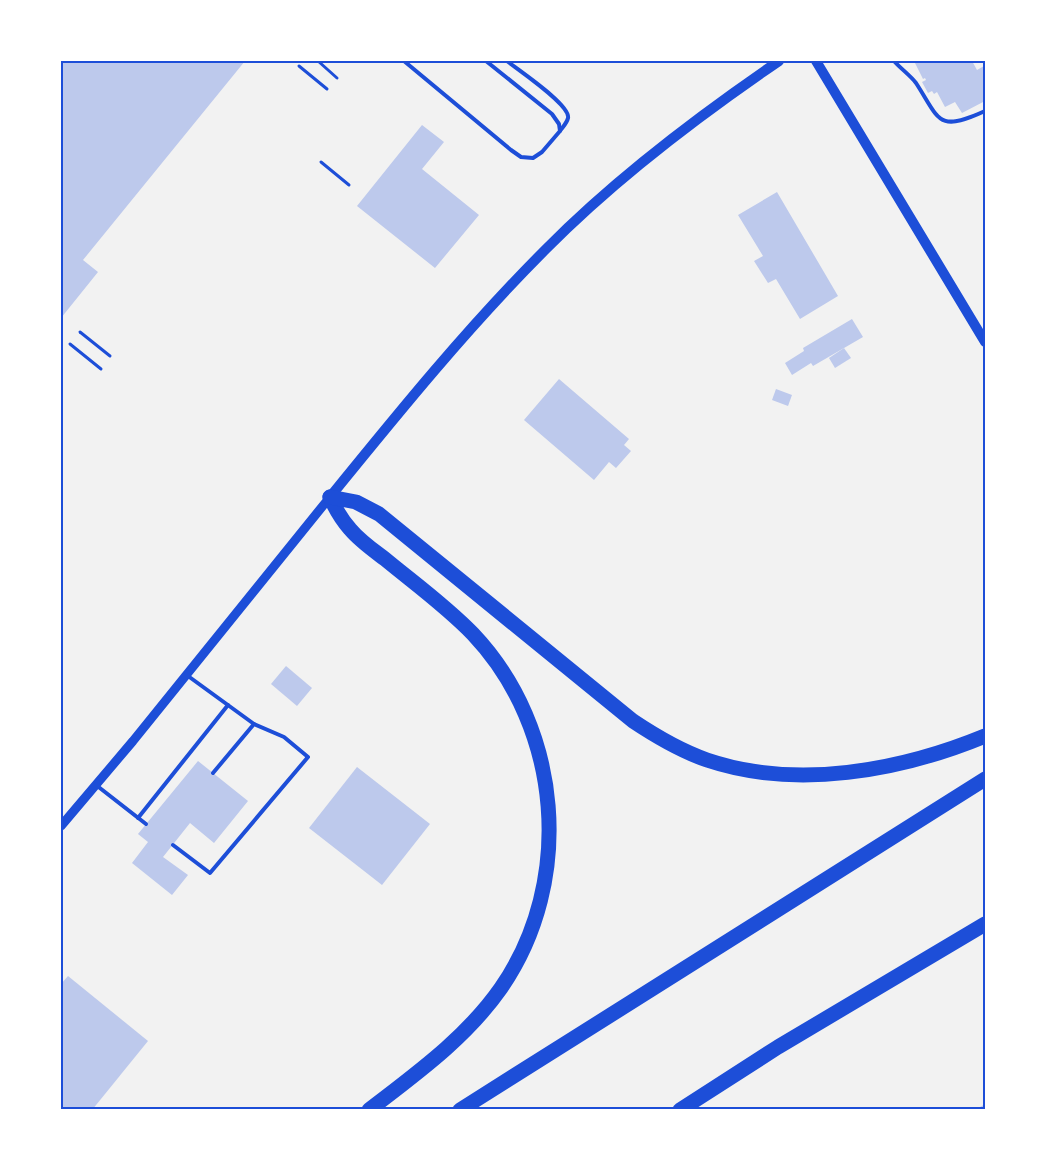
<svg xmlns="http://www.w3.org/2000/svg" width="1046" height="1171" font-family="'Crimson Pro',serif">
	<rect width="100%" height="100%" fill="#f2f2f2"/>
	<!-- building -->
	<g fill="#bdc9ec">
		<polygon points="61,61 245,61 83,260 98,272 61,318"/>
		<polygon points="914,61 972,61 977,70 984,66 985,101 962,113 955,102 945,107 937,92 934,94 932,91 928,93 922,82 926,80 925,78 923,79"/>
		<polygon points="422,125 444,142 422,169 479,215 435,268 357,206"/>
		<polygon points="777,192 838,296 800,319 776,279 768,283 754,261 763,256 738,215"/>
		<polygon points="852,319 863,337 813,366 811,363 792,375 785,363 804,351 803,348"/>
		<polygon points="844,348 851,358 835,368 829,358"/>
		<polygon points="559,379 629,439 624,445 631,451 616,468 609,462 594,480 524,420"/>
		<polygon points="776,389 792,395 788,406 772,400"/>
		<polygon points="286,666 312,688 297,706 271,684"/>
		<polygon points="198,761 248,801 214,843 190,823 163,857 188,875 172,895 132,863 148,842 138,834"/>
		<polygon points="357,767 430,824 382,885 309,828"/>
		<polygon points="68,976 148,1041 92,1110 61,1110 61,984"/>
		<polygon points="985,1104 985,1110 975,1110"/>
	</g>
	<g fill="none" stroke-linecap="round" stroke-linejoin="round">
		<!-- path -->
		<g stroke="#1d4ed8" stroke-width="3">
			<polyline points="318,61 337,78"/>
			<polyline points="299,66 327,89"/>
			<polyline points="321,162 349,185"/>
			<polyline points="80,332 110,356"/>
			<polyline points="70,344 101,369"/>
		</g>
		<!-- service -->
		<g stroke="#1d4ed8" stroke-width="4">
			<polyline points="404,61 511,150 521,157 533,158 542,152 560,131 559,124 552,114 486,61"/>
			<path d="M507,61c11,9 64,44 61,57 -1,5 -6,10 -8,13"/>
			<path d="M894,61c7,8 16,14 22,22 24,37 21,50 69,28"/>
			<polyline points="213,773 254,724"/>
			<polyline points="96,785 146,824"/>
			<polyline points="138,818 228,705"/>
			<polyline points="173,845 210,873 308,757 284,737 254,724 188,676"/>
		</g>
		<!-- tertiary -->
		<polyline stroke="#1d4ed8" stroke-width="9" points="61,826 133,741 330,497"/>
		<!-- secondary -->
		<g stroke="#1d4ed8" stroke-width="10">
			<polyline points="816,61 985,342"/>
			<path d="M330,497c69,-85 138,-170 216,-248 70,-71 151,-132 233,-188"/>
		</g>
		<!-- motorway -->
		<g stroke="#1d4ed8" stroke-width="15">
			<path d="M330,497c5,11 12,23 20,32 10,12 23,21 35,30 29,24 61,47 88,75 89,94 102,247 28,354 -35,50 -84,85 -132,122"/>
			<path d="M330,497l26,5 23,12 254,207c24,16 48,30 74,39 89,30 193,11 278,-24"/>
			<polyline points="460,1110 985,779"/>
			<polyline points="680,1110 778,1047 985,924"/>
		</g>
	</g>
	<!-- border -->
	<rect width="1046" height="1171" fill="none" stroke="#ffffff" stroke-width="125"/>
	<rect x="62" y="62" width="922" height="1046" fill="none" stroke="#1d4ed8" stroke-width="2"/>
</svg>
